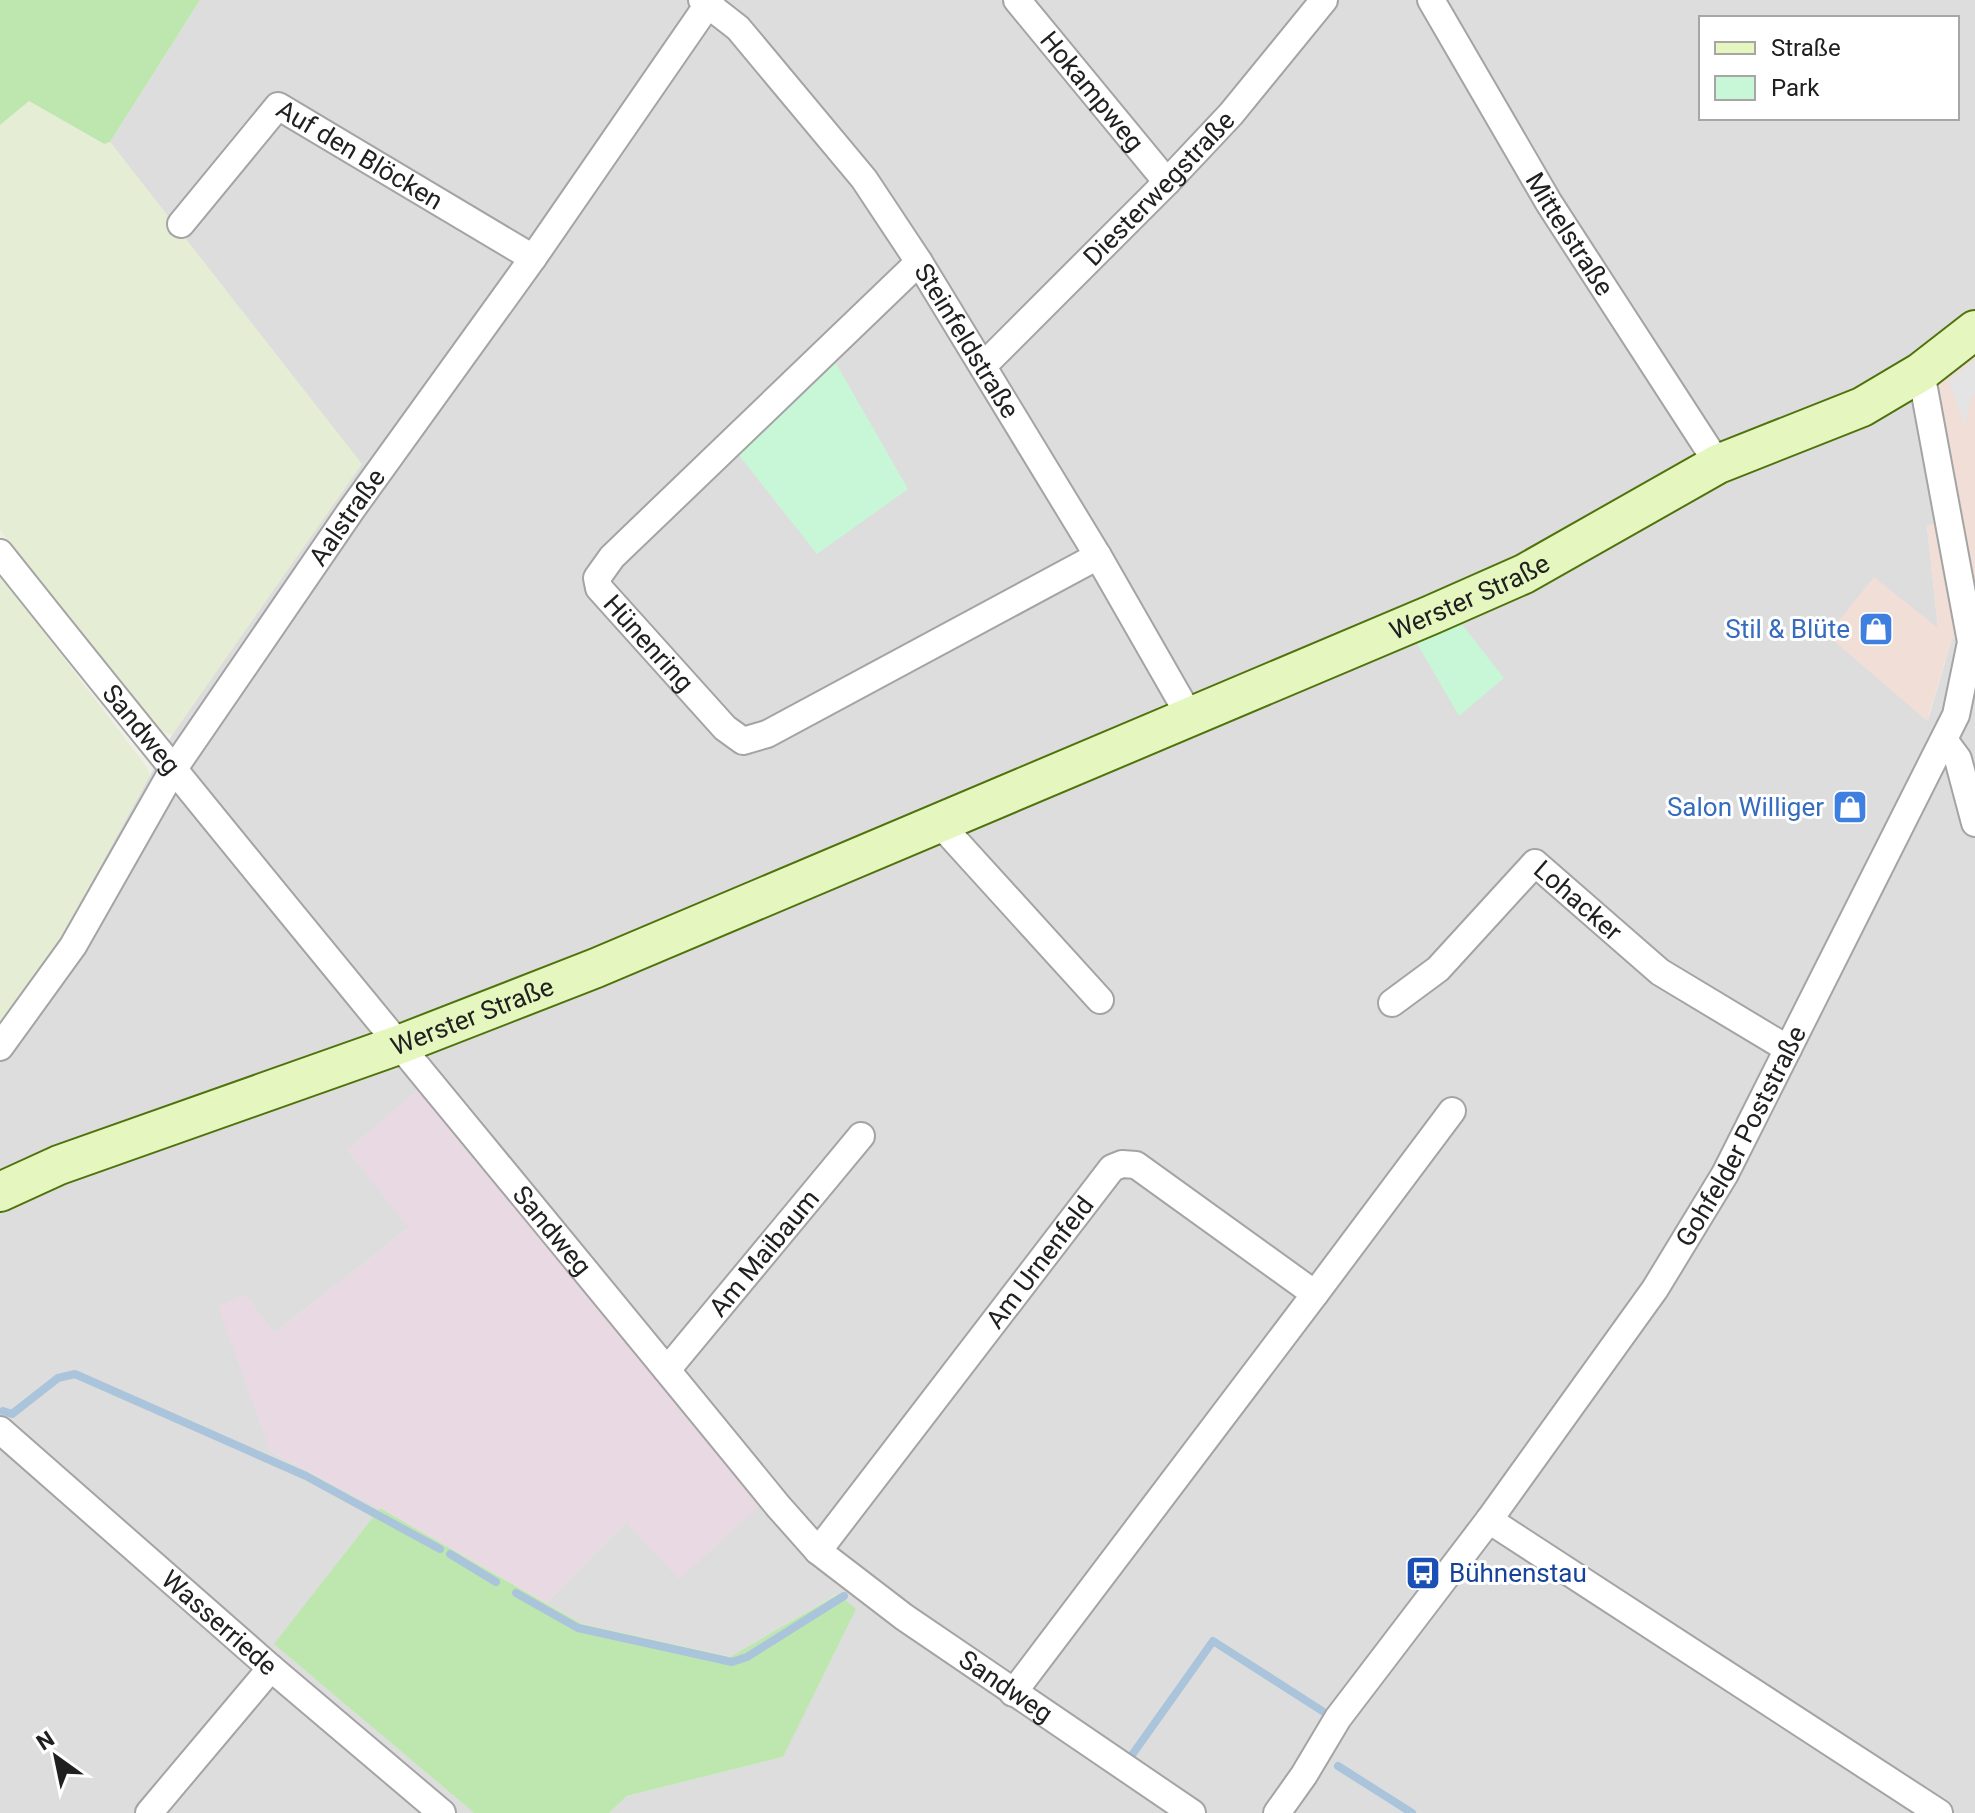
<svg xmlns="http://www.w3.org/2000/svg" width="1975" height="1813" font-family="Roboto,sans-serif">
	<rect width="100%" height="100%" fill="#f0efe7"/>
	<!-- residential -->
	<path fill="#dedddd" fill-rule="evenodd" d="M200,0h1775v336l-23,183 -25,7 11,103 -10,91 24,-81 23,-3v1177h-1366l18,-17 156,-39 54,-163 -106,63 -149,-33 -36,-21 80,-81 -217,-294 -134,105 -5,118 110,57 -105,136 199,169h-474v-782l61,-93 111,-203 189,-271 -251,-322zM1701,18h256v100h-256z"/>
	<!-- commercial -->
	<polygon fill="#f0ded7" points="1975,336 1975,636 1952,639 1927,721 1827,635 1874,577 1938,628 1927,526 1951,519 1926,377"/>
	<!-- industrial -->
	<polygon fill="#e9d9e2" points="426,1083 767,1499 679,1579 626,1522 546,1603 380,1508 270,1451 218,1306 246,1295 275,1333 409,1228 347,1150"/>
	<!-- farmland -->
	<g fill="#e5edd4">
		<polygon points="29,101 103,144 110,142 362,464 172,735 158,730 0,530 0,125"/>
		<polygon points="0,575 146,766 150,775 61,938 0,1031"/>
	</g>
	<!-- grass -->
	<g fill="#bee7b0">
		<polygon points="0,0 200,0 110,142 104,144 29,101 0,125"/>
		<polygon points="380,1508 582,1624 730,1657 838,1594 856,1609 783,1757 627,1796 609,1813 474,1813 274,1644"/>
	</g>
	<!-- park -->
	<g fill="#c7f7d6">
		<polygon points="834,360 908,489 817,554 738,454"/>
		<polygon points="1457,618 1504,678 1459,716 1415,640"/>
	</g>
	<!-- parking -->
	<polygon fill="#e4e4e4" points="1975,359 1975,394 1971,398 1965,426 1948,381"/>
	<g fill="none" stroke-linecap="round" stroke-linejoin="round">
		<!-- stream -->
		<g stroke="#aac4db" stroke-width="8">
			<polyline points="3,1411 12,1414 58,1378 75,1374 306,1476 440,1549"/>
			<polyline points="450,1554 496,1582"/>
			<polyline points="516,1593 578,1628 732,1662 747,1657 844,1596"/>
			<polyline points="1132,1755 1213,1641 1330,1716"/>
			<polyline points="1338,1766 1412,1813"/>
		</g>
		<!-- street casing -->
		<g stroke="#a4a4a4" stroke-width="30">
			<g id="street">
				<path id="s1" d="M702,0l36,28 126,151 55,83 179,294 91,159"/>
				<path id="s2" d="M1017,0l150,182"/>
				<path id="s3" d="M1431,0l118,203 169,261"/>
				<path id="s4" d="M181,224l97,-118 255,152"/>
				<path id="s5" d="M919,262l-307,295 -15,21 2,10 126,140 18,13 24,-7 331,-178"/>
				<path id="s6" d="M983,366l184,-184 64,-68 93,-114"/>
				<path id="s7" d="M0,553c255,321 519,635 778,953l40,45 86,66 288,196"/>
				<polyline points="1944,740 1958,759 1975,823"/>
				<polyline points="940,824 1100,1000"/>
				<path id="s8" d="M1392,1003l46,-34 97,-106 125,109 128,77"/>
				<path id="s9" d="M0,1047l73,-101 100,-176 179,-261 181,-251 178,-258"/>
				<polyline points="1315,1294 1452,1111"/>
				<path id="s10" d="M667,1370l194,-234"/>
				<path id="s11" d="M0,1430l271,238 171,145"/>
				<polyline points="1489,1520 1939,1813"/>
				<path id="s12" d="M818,1551l294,-383 10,-4 14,1 179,129 -302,399"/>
				<polyline points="149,1813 271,1668"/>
				<path id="s13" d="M1277,1813l27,-38 34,-57 151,-198 166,-231 70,-115 231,-459 15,-73 -50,-270"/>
			</g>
		</g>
		<!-- secondary casing -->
		<g stroke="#4f730b" stroke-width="42">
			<g id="secondary">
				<path id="s14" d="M0,1192l59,-27 342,-121 195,-76 835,-353 93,-41 194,-110 144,-57 59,-35 54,-42"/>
			</g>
		</g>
		<!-- street -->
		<use href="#street" stroke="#fff" stroke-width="26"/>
		<!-- secondary -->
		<use href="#secondary" stroke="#e6f6bf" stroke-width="38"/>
	</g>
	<!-- icons -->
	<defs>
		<g id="shop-square" transform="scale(1.8)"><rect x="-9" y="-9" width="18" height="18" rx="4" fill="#3f7fe0" stroke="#fff"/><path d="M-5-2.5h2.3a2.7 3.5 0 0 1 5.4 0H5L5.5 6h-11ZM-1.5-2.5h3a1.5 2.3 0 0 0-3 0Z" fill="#fff"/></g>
		<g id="bus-square" transform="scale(1.8)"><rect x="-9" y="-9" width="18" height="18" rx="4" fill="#1a4fb4" stroke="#fff"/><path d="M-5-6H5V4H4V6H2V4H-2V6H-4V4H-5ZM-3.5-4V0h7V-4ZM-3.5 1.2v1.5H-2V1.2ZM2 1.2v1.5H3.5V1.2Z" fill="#fff"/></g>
	</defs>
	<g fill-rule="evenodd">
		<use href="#shop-square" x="1876" y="629"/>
		<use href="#shop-square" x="1850" y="807"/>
		<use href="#bus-square" x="1423" y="1573"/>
	</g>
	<g text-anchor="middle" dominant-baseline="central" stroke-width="6" stroke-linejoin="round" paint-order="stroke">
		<!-- street labels -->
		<g font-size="26" fill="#202020" stroke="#fff">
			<text stroke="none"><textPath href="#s2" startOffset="118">Hokampweg</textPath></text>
			<text stroke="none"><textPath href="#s4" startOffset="248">Auf den Blöcken</textPath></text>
			<text stroke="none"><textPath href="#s6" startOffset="250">Diesterwegstraße</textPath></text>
			<text stroke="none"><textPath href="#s3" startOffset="272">Mittelstraße</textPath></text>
			<text stroke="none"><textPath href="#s1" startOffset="434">Steinfeldstraße</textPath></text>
			<text stroke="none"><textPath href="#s9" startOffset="634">Aalstraße</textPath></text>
			<text stroke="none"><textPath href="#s14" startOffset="1586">Werster Straße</textPath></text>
			<text stroke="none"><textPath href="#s5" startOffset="536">Hünenring</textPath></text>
			<text stroke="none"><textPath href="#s7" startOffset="226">Sandweg</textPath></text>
			<text stroke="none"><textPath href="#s8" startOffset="258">Lohacker</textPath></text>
			<text stroke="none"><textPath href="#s14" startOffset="504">Werster Straße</textPath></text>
			<text stroke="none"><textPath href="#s13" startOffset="822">Gohfelder Poststraße</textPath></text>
			<text stroke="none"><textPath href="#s7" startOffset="874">Sandweg</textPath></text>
			<text stroke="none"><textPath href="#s10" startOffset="152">Am Maibaum</textPath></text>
			<text stroke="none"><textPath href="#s12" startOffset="364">Am Urnenfeld</textPath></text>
			<text stroke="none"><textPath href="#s11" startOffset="292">Wasserriede</textPath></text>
			<text stroke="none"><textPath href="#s7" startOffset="1522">Sandweg</textPath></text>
		</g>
		<!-- shop labels -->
		<g font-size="26" fill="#366cbe" stroke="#fff" text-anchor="end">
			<text x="1850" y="629">Stil &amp; Blüte</text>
			<text x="1824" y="807">Salon Williger</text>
		</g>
		<!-- transit labels -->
		<g font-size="26" fill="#164399" stroke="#fff" text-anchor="start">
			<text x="1449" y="1573">Bühnenstau</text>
		</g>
	</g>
	<!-- legend -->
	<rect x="1699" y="16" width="260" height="104" fill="#ffffff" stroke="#a6a6a6" stroke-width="2"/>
	<rect x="1715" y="42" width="40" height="12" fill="#e6f6bf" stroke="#a6a6a6" stroke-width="2"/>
	<text x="1771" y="56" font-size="24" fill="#202020">Straße</text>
	<rect x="1715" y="76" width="40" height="24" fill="#c7f7d6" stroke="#a6a6a6" stroke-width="2"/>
	<text x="1771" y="96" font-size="24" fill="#202020">Park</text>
	<!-- north arrow -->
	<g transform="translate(56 1757) rotate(327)" stroke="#ffffff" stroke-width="6" paint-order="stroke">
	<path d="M0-6L14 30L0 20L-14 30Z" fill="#202020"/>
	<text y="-12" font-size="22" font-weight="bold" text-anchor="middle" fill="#202020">N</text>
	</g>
</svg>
